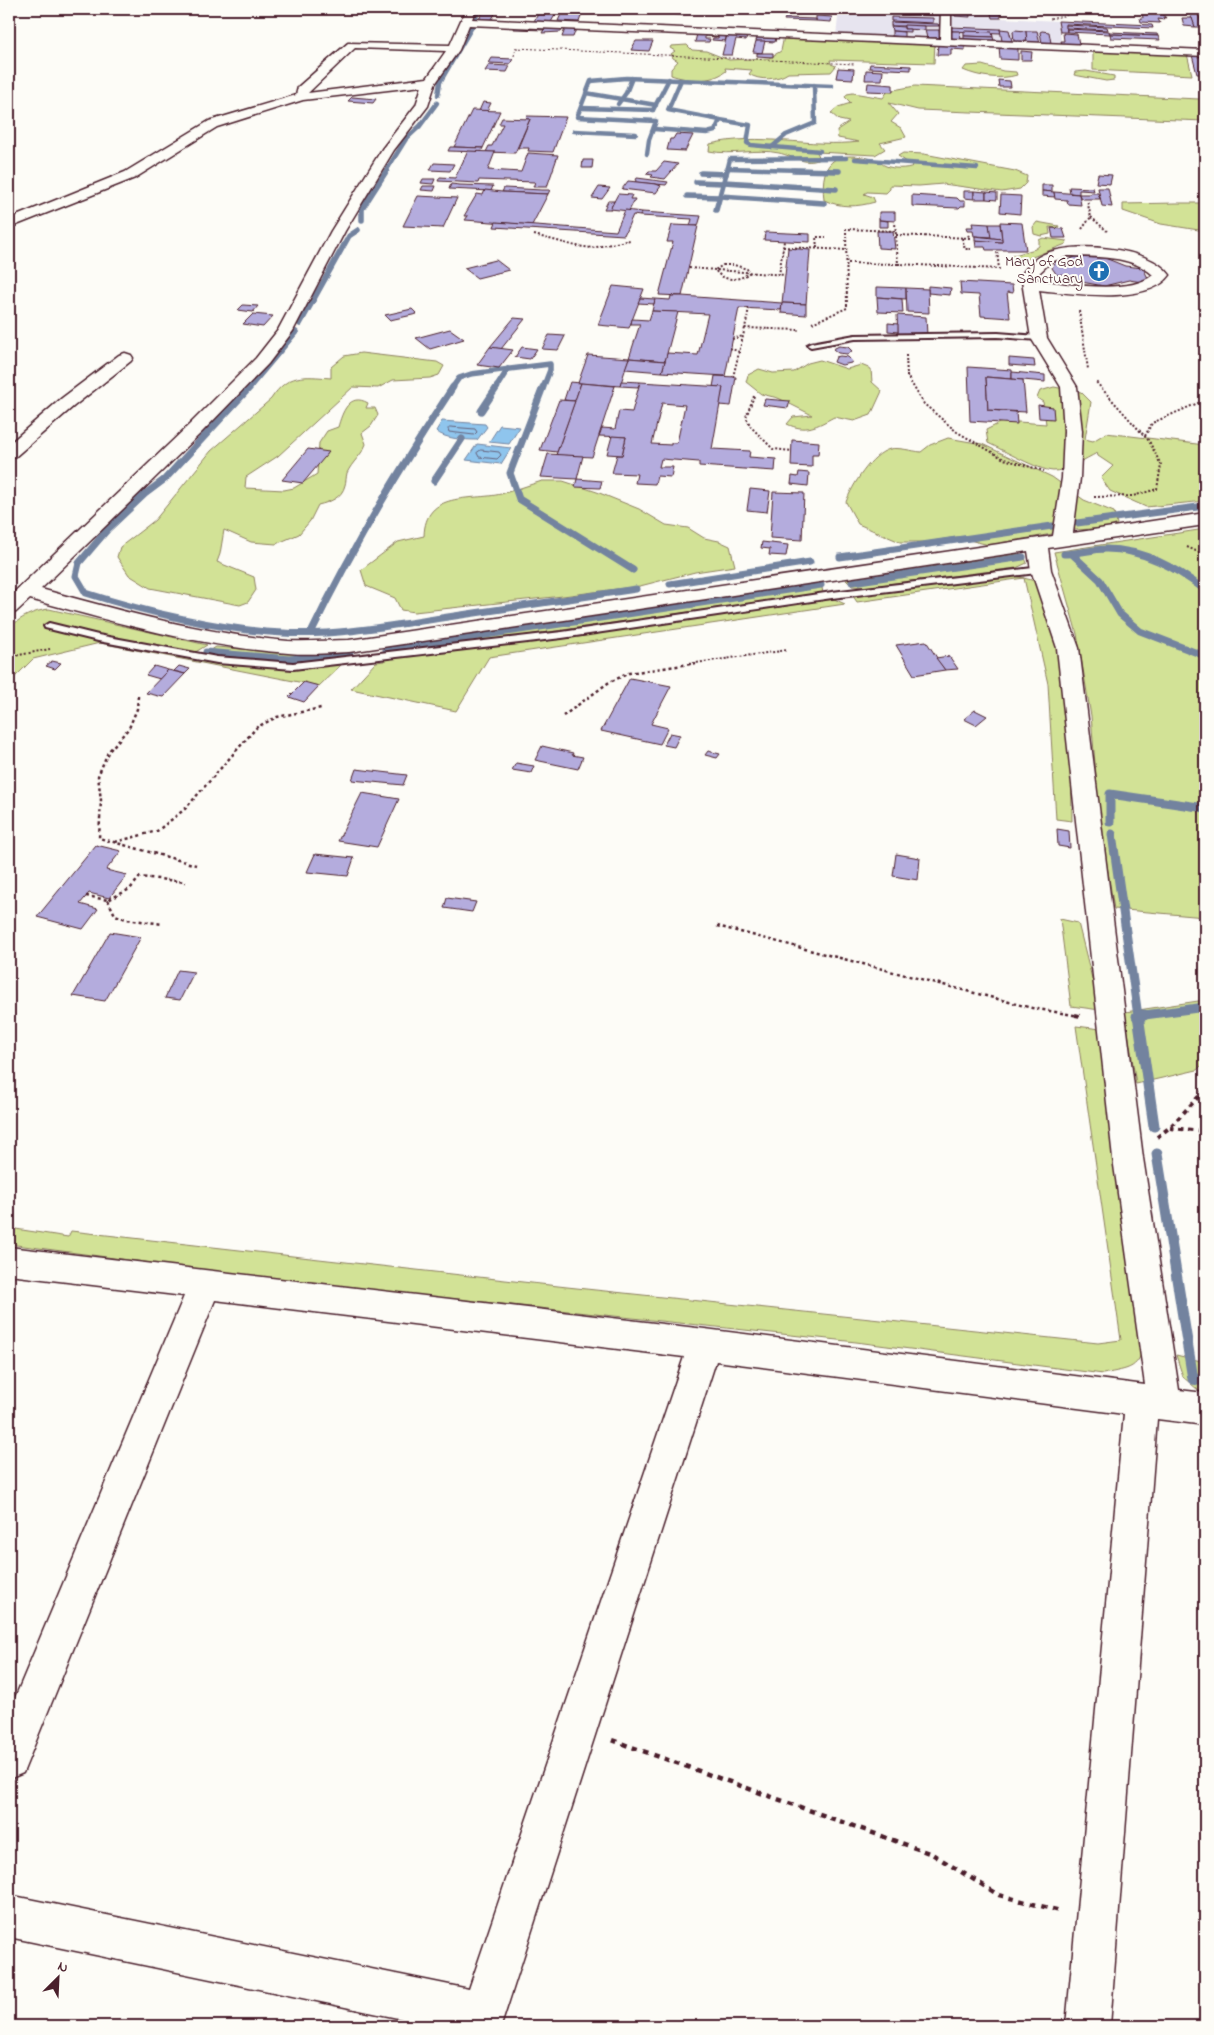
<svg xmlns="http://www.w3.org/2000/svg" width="1214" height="2035" font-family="'Indie Flower',sans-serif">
	<rect width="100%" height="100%" fill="#fdfcf7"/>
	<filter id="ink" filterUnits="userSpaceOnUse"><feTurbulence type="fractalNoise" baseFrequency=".02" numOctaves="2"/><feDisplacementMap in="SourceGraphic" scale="10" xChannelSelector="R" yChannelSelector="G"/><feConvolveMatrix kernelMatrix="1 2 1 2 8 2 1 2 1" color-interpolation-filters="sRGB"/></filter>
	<g filter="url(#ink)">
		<!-- built -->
		<g fill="#e7e4ef">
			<polygon points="883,9 940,9 942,39 836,35 839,10 882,13"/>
			<polygon points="950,9 999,9 1001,18 1058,21 1062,45 950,39"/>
		</g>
		<!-- green -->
		<g fill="#d2e296" stroke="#8e8060">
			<path d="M784,36l151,6 -1,21 -104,-3 1,4 5,2 -5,6 -43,1c-10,7 -29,8 -39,1l3,-4 -27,-2 1,3c-15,12 -38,10 -55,4v-6l7,-8 -5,-3 -2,-4 4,-3 -5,-3 1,-2 16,-1 5,5 14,1 23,9 40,-2 12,-7z"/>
			<polygon points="1093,50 1187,54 1192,75 1093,70"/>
			<path d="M982,65l21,6 13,1 1,3c-16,5 -38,2 -54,-5l3,-4z"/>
			<polygon points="1086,71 1114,76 1114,80 1106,81 1074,75 1075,72"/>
			<path d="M915,86l284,13 6,2v20l-287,-11 -29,-7 9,11 -7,8 10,6 5,9 -26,6 5,6 -10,6 -58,-3 3,7c-15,7 -27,-3 -41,-6 -23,-5 -47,3 -70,-2l1,-7c49,-12 100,4 149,-2l-21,-4 -1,-8 12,-8 -10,-2 -8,-7 7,-6 13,-4 -6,-6 2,-3 6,-1 30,5 5,-7z"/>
			<path d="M903,153l21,1 91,17 12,5 -1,7 -6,6 -18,3 -59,-8 -24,2 -29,-1v4l-4,4 -19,-1 -3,2 9,3 2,5c-18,5 -34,6 -51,-2 -5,-43 15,-50 52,-40 5,1 6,5 10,6 7,3 21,3 27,0l-15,-10z"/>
			<polygon points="1176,203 1205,203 1205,231 1161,224 1123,211 1123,204"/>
			<polygon points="1037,222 1059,226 1058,228 1049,227 1050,234 1041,236 1034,234 1033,227"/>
			<polygon points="1043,238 1067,241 1066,244 1017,263 1011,256 1035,249 1039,246 1039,240"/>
			<path d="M361,353l76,9 7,4 -5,9 -9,3 -37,2 -15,8 -25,-1 -75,69 -32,21 -1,11 39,2 10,-2 23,-14 2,-31 8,-12 11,-4c4,-14 11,-35 30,-24l-2,5h9l3,7 -7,11 -9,7 4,11c-4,11 -14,18 -19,29 -1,4 -1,9 -2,12 -3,13 -15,17 -27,20l-8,16 -11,13 -23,10 -25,-2 -27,-12 -4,24 -3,8 37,15 2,13 -8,12 -8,3 -90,-17 -21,-13 -12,-18 3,-10 35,-27 56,-69 60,-52c17,-26 32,-23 60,-21v-11l13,-11z"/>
			<path d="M820,360l27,9 14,-4 10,4 1,13 10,9 -11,24 -17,6 -20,-4c-17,9 -28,16 -47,7l6,-7 19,-2 -34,-17 -17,-4 -15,-12 2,-7 11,-6 14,4 21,-1 14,-9z"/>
			<path d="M1054,387l27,5 10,10 -6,37 8,2 13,-8 99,12v56l-59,6 -36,-16 -9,-13 12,-12 -15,-10 -1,-3c-10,5 -33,19 -44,18 -15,-1 -50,-21 -65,-28l-2,-13 18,-9 42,3 -3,-22 -6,-4 3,-7z"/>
			<path d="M948,438l34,6 70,33 32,23 30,12 3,12 -8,4 -34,2 -86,15 -32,-8 -31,5h-26l-42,-18 -12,-22c6,-16 25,-48 44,-53 8,-2 22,2 31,3l9,-7z"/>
			<path d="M542,481h21l34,11 42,17 27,16 22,3 16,10 15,3 11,5 5,20 -40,6 -55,14 -77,10 -149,16 -13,-2 -6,-12 -29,-12 -5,-16 37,-28 26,-6c1,-46 47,-35 77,-42 14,-4 28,-9 41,-13z"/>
			<polygon points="1205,529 1205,917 1114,909 1100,822 1091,716 1077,634 1054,552"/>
			<polygon points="1017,554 1024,555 1027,563 1016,568 864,587 852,586 846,580"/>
			<polygon points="1016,576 1039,582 1061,660 1071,730 1072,821 1056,819 1048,684 1024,578 857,602 853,596"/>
			<polygon points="821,582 823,593 464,644 405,656 555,638 832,598 845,604 489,657 456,711 351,689 376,662 384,661 384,647"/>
			<path d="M49,609l158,36 -18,11 107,12 46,-4 -23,22 -219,-43 -67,16 -24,24v-55c12,-11 24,-17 40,-19z"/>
			<polygon points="216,647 287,653 344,652 350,654 346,659 291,664 203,655"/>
			<polygon points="1060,919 1078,923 1100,1010 1071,1006"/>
			<polygon points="1205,1000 1205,1062 1197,1070 1136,1084 1125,1012"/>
			<path d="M1076,1026l25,3 44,311c-6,30 -14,28 -42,34l-247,-32 -577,-62 -270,-36v-16l59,9 3,-6 496,56 531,56 23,-3z"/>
			<polygon points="1176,1355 1205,1362 1205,1396 1183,1377"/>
		</g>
		<!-- water -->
		<g fill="#8fc5ed" stroke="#73839f">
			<path d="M442,421l43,3 2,3 -10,13c-12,0 -33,-1 -41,-9z"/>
			<polygon points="500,425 520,427 509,444 489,442"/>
			<polygon points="477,444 511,448 501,464 466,460"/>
		</g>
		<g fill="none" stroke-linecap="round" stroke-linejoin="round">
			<!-- shore -->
			<g stroke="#666179" stroke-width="1">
				<polygon points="450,427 475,429 477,432 474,435 449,432 448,429"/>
				<polygon points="481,450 499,452 501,455 497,459 479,457 477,453"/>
			</g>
			<!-- stream-far4 -->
			<g stroke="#73839f" stroke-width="4.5">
				<polyline points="475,20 479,9"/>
				<polyline points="681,80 668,110 720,120"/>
				<polyline points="586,93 656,105"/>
				<polyline points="438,95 440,82 473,25"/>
				<polyline points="618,104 626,93 632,78"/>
				<polyline points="581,108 653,110"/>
				<polyline points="653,110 669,79"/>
				<polyline points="654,129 707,133 715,131 720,120 750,125 747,143 751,145 820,151"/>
				<polyline points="574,131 636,134"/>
				<polyline points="772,147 786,135 815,123 814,85"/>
				<polyline points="647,154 649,140 656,121 577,117 591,81 626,78 832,86"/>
				<polyline points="855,159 977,168"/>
				<polyline points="728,168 839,171"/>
				<polyline points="386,171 406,139 420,126 437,103"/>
				<polyline points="727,171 730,159 846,158"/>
			</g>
			<!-- stream-far3 -->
			<g stroke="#73839f" stroke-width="5.5">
				<polyline points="793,170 839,171"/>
				<polyline points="701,173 726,174"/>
				<polyline points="696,182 723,183"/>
				<polyline points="724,182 836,189"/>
				<polyline points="687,196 719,197"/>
				<polyline points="720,196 824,203"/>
				<polyline points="716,210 727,170"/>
				<polyline points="362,220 362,209 387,170"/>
				<polyline points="300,324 349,236 358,230"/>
				<polyline points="249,388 296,332"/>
				<polyline points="452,388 459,378 471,374 550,364 550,370 543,388"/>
				<polyline points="496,388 508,369"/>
			</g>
			<!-- stream-far2 -->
			<g stroke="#73839f" stroke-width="7">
				<path d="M250,387l-85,92 -20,15 -37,35 -29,34 -3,13 10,17c59,19 135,37 197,40 52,3 106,-7 158,-15 65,-10 130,-19 195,-29"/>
				<polyline points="543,387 510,473 519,499 633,570"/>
				<polyline points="481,411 497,387"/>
				<polyline points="434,481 462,439"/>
				<polyline points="1077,523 1205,506"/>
				<path d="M1064,554c14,0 28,-5 42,-5 37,0 70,19 99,41"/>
				<polyline points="1073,555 1100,580 1120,614 1140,631 1205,656"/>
				<polyline points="840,557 1052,526"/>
				<polyline points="852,582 1023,557"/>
				<polyline points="670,584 810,562"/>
				<path d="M311,633c41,-85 90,-167 142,-246"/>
				<polyline points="386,650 821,585"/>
				<polyline points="206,652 289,659 350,654"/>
			</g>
			<!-- stream-far1 -->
			<g stroke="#73839f" stroke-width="9">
				<polyline points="1110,822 1110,794 1205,808"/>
				<polyline points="1112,834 1138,1016"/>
				<polyline points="1137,1016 1205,1007"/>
			</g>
			<!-- stream -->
			<g stroke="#73839f" stroke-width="11">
				<polyline points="1138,1015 1154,1126"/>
				<polyline points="1137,1016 1144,1015"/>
				<polyline points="1157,1154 1193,1379 1205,1381"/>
			</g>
		</g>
		<!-- building -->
		<g fill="#b4acdd" stroke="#4a1f2b" fill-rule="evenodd">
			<polygon points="541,9 558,10 551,22 534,21"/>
			<polygon points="647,9 649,9 684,10 682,15 645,13"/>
			<polygon points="787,9 806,9 832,10 830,15 786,13"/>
			<polygon points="894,9 909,9 908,14 893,13"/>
			<polygon points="911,9 929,9 929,15 911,14"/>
			<rect x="929" y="9" width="11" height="6"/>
			<polygon points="955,9 969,9 970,17 955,16"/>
			<polygon points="990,9 999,9 1001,18 992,18"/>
			<polygon points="1188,9 1196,9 1203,27 1195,27"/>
			<polygon points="563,10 583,11 579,22 558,21"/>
			<polygon points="484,11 496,12 492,19 479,19"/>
			<polygon points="1142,12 1162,13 1166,18 1163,17 1164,20 1158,19 1160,23 1141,22 1140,18 1143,18"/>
			<polygon points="816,16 832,17 831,22 816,21"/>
			<polygon points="891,17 933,18 933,23 891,21"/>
			<polygon points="785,18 816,19 816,21 784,20"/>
			<polygon points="1182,18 1192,18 1195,27 1184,26"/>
			<polygon points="1058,21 1152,25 1153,28 1066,24 1067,32 1060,32"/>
			<polygon points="891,22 938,24 939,26 891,26"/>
			<polygon points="904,25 925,26 925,30 904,29"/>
			<polygon points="1066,25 1107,27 1108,30 1066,28"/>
			<polygon points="891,26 904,27 904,29 910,29 910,32 892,31"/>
			<polygon points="515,27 545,28 544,30 514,29"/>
			<polygon points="950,27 1000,29 1001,33 950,31"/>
			<polygon points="545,28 563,29 561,32 542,33"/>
			<polygon points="565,29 576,29 573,37 562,37"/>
			<polygon points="1000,29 1009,30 1012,41 1002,41"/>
			<polygon points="1067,29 1109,31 1110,34 1067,32"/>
			<polygon points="925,30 939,30 940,38 927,38"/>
			<polygon points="1015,30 1026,31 1027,42 1014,42 1013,31"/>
			<polygon points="892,31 904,32 904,37 892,36"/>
			<polygon points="950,31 960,31 961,39 950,38"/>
			<polygon points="964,31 992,32 993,37 964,36"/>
			<polygon points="1026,31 1037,31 1040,43 1027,42"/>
			<polygon points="1042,31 1049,32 1051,43 1042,43 1040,32"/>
			<polygon points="1109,32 1157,34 1158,36 1110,34"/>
			<polygon points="1063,33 1077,34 1079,44 1062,44 1061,41 1064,41"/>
			<polygon points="697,34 716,35 716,37 705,36 705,39 710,39 709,42 695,42"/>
			<polygon points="719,34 727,35 725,41 712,40 713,38 718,38"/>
			<polygon points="1110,34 1158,36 1160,40 1111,38"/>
			<polygon points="727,35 747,36 746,40 736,39 732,55 722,55"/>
			<polygon points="964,36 993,37 994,41 964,39"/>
			<polygon points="757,37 776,38 775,42 756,41"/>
			<polygon points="636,41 653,41 649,51 631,50"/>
			<polygon points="756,41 765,41 762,53 753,52"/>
			<polygon points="938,44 958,45 965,46 965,50 951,49 951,55 937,55"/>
			<polygon points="999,46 1018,47 1018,60 1000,59"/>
			<polygon points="1021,51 1032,52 1031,60 1021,60"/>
			<polygon points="757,53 773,53 773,57 757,56"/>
			<polygon points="1192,55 1205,55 1205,74 1197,74"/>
			<polygon points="492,58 513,59 510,64 489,63"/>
			<polygon points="870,64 911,66 911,70 869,68"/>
			<polygon points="489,65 510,66 507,72 485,71"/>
			<polygon points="838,68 854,69 853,79 836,78"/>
			<polygon points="866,70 883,71 882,80 865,80"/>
			<polygon points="998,80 1010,81 1011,87 999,87"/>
			<polygon points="868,83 893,85 893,92 867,91"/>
			<polygon points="352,97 376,99 373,103 348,101"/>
			<polygon points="483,102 491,103 487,111 479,111"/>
			<polygon points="472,110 500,111 483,148 454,147"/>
			<polygon points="527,116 566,117 553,152 528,151 529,148 518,148 530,119 526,119"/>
			<polygon points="502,118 530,119 515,153 486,152 489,146 492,146 503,124 499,124"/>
			<polygon points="676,134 693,135 685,151 667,150 670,139 673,139"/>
			<polygon points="450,147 454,147 483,148 481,152 448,151"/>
			<polygon points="468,151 495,152 488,170 521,172 528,153 558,155 547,187 533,187 535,182 479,180 478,183 438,181 440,177 455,178"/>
			<polygon points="583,160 593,160 592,168 582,168"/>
			<polygon points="664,162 678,164 665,179 651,177 653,175 646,174 649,171 656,171"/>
			<polygon points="434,163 454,164 450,171 430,170"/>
			<polygon points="1098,174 1112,175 1110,184 1096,183"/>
			<polygon points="637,178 668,182 666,185 635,182"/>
			<polygon points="423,179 435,179 433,184 421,183"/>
			<polygon points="628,181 656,184 661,186 656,193 622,189"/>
			<polygon points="451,184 460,185 493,186 491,191 449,189"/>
			<polygon points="1042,185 1052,185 1052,192 1042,191"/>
			<polygon points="423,186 436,186 434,191 421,190"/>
			<polygon points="599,187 610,188 602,199 592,198"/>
			<polygon points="1069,187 1093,188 1094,191 1079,190 1079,194 1070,193"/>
			<polygon points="504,188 542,190 550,190 548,194 502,192"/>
			<polygon points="1098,188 1108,188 1112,207 1102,206"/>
			<polygon points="485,190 502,192 548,194 532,225 465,220 468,216 464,216 477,194 483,195"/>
			<polygon points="964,191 974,191 974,199 964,198"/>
			<polygon points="974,191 986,192 986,199 974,199"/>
			<polygon points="1042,191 1054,192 1055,197 1042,196"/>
			<polygon points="986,192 997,193 997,200 986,199"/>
			<polygon points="1054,192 1079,194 1081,205 1068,204 1067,200 1055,199"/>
			<polygon points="1091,193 1098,193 1100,199 1083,199 1080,197 1079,194 1091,194"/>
			<polygon points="618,194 632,195 630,199 635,199 629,211 610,209"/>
			<polygon points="912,195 957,198 960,201 965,201 965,206 961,206 959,208 912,206"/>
			<polygon points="1001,195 1021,196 1020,214 1000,212"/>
			<polygon points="418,196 457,198 443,228 403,226"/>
			<polygon points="608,201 614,201 610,209 604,209"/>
			<polygon points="625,210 642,212 640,216 633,215 624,235 494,227 496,222 616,231"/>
			<polygon points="642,212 701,216 698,226 690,226 692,219 640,216"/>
			<polygon points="879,212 895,212 895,221 879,220"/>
			<polygon points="879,220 888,221 888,227 879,227"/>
			<polygon points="1000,222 1022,223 1026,250 986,250 985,247 976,247 975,240 1002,242"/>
			<polygon points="972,223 989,224 992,237 974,236 973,231 967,231 966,227 973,227"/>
			<polygon points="989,224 1000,224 1002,239 991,238"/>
			<polygon points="672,225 698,226 682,296 659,295 673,242 667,242"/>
			<polygon points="1051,228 1063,229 1066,238 1053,238"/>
			<polygon points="877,231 893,231 895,249 878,248"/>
			<polygon points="765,232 810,234 810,242 764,240"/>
			<polygon points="975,236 1002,239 1002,242 975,240"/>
			<polygon points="788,248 810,250 806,304 782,303"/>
			<polygon points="1075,257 1105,258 1125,266 1143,268 1149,280 1142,282 1129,280 1104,286 1076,281 1063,274 1057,275 1052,268 1056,261 1062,263"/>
			<polygon points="496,260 509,270 477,278 464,268"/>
			<polygon points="960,282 1012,285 1013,293 1007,292 1010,318 981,316 979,295 961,294"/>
			<polygon points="613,286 644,289 629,328 598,325"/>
			<polygon points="928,286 951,288 950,295 928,293"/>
			<polygon points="877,287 906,288 906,299 877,297"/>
			<polygon points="906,288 928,289 929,313 907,312"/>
			<polygon points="671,296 682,296 782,303 781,310 739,308 725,376 662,372 667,353 698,355 708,314 652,311 655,299 670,300"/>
			<polygon points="877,297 902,299 903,313 878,312"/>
			<polygon points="640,298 655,299 654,304 638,303"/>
			<polygon points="782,303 806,304 806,315 781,313"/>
			<polygon points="243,305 258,306 253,312 238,310"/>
			<polygon points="412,309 417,314 390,320 385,315"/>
			<polygon points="652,311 678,312 665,361 629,358 640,324 631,324 632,319 649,320"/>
			<polygon points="253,314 273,316 263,327 243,324"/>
			<polygon points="897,315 926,317 927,335 898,334"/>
			<polygon points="514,318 525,319 501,349 490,347"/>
			<polygon points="888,323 898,324 898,332 888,331"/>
			<polygon points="450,329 464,339 430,349 416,338"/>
			<polygon points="549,335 565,336 558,350 542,349"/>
			<polygon points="839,346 848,347 852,351 847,354 838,353 833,349"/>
			<polygon points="490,347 513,350 499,368 477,365"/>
			<polygon points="522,347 537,349 530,359 515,357"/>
			<polygon points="588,355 629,358 620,386 578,383"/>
			<polygon points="840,356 848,357 852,361 851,363 842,365 834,362 836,357"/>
			<polygon points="629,358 665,361 662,372 625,369"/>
			<polygon points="1009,358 1034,360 1035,367 1009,365"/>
			<polygon points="968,367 1012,370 1012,379 986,377 988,410 1016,412 1017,424 970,421"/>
			<polygon points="1012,372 1045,375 1045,382 1012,379"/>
			<polygon points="715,376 736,377 731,406 719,405 723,387 713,387"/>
			<polygon points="986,377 1023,380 1026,412 988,410"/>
			<polygon points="621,381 640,382 638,387 620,386"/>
			<polygon points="570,382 581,383 575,401 564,400"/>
			<path d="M640,382l83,5 -11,62 38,2 -1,6 27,2 -1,12 -76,-5v-4l-38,-3 -2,8h14l-2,10 -14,-1 -2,8 -20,-1 2,-9 -25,-1 5,-18h5l4,-18 -27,-1 3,-8 13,1 4,-18 13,1zM662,403l23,2 -8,38h-6v2l-19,-1z"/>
			<polygon points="581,383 615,386 592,457 556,455"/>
			<polygon points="765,399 790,401 788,408 763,405"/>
			<polygon points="559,400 575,401 557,452 540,450"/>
			<polygon points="1038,405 1053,407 1054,419 1039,418"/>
			<polygon points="612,436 626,437 622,455 607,454"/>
			<polygon points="792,440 819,442 818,455 812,455 812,467 791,466"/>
			<polygon points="308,449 329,452 303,483 282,480"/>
			<polygon points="548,454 583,456 577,479 541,477"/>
			<polygon points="799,472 809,473 808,486 791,484 792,476 798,477"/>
			<polygon points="577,479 602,481 600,488 575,487"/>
			<polygon points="750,489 770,491 767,512 747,510"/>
			<polygon points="773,492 804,493 802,540 770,538"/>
			<polygon points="762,542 788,545 786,556 769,555 770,549 761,548"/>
			<polygon points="926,641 945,670 914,675 896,645"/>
			<polygon points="949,656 958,669 945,670 936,658"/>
			<polygon points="52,661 61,663 55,669 46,666"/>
			<polygon points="154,666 168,670 160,679 146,675"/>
			<polygon points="179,666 190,669 185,674 174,671"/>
			<polygon points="168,670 185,674 163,697 146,693"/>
			<polygon points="630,678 671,686 651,724 668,728 660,744 601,731"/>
			<polygon points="304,682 319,686 304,702 289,697"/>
			<polygon points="975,710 987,716 976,725 964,719"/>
			<polygon points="670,733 680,735 674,747 664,745"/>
			<polygon points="542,746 573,753 572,755 583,757 578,769 535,760"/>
			<polygon points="708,751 720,754 717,758 705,755"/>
			<polygon points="516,763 534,766 531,773 512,770"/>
			<polygon points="356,769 407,775 403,785 352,780"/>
			<polygon points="362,793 399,799 377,847 338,841"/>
			<polygon points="1057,829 1069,831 1070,848 1058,846"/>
			<polygon points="96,845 121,851 106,870 127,875 109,898 89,893 80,904 98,909 83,929 37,917"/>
			<polygon points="315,854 354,858 348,876 307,872"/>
			<polygon points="896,854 920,858 918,880 893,876"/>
			<polygon points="447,898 476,902 472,912 444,908"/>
			<polygon points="110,932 141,937 105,1001 73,996"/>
			<polygon points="178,970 194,972 180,1000 165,998"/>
		</g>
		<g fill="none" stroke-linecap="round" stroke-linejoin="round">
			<!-- lane casing -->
			<g stroke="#4a1f2b" stroke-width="4">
				<g id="lane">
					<polygon points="998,333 1039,336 1043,338 1039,340 998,337 855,339 811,347 807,345 811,343 855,335"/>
					<polygon points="1041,567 1045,568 1045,572 832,598 562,638 293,669 217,663 98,641 45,628 44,626 49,623 98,635 217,657 293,663 562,632 832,592"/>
				</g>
			</g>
			<!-- street casing -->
			<g stroke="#4a1f2b" stroke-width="3">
				<g id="street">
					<path d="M466,9h10l-4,10 468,20 1,-30h10v30l254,11v6l-736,-31 -10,25 -24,34 -7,22 -34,44 -49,81 -52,100 -25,33 -66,68 -161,157c80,22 163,45 247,52 20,1 41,-1 61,-1l704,-104 9,-58 2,-47 -3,-44 -30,-49 -10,-63c6,-7 11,-15 19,-19 29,-16 110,-10 130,19 -22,31 -99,18 -131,15l8,48 30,49 5,44 -2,47 -7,55 132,-20v12l-157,23 3,22 28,78 64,510 36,232 26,3v32l-48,-6 -47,607h-44l58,-612 -408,-53 -215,665h-65l-427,-89v-42l460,94 215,-632 -469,-57 -192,473 -14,6v-67l175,-416 -175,-21v-28l696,82 440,56 -32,-227 -56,-510 -26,-78 -3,-19 -679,101c-20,1 -41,3 -61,1 -87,-6 -174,-31 -258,-54l-14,13 -7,2v-17l181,-173 66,-66 22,-28 53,-99 51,-82 34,-44 6,-19 -119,14 -86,27 -82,51 -126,50v-9l116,-47 84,-51 87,-26 2,-8 50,-44 102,2zM355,48l91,3 -19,27 -119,15zM1068,256c27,1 64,-1 85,19 -23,20 -87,9 -116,5v-5l14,-13z"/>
					<polygon points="125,353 131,355 133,358 131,361 74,406 15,457 9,458 9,444 62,398 119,355"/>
				</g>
			</g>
			<!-- path-far4 -->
			<g stroke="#4a1f2b" stroke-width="1" stroke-dasharray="2 2" stroke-linecap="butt">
				<polyline points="1050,19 1094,9"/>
				<polyline points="516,48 855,64"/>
				<polyline points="514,56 516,47"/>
			</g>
			<!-- path-far3 -->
			<g stroke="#4a1f2b" stroke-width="2" stroke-dasharray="2 2" stroke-linecap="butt">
				<polyline points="1091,217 1107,231"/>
				<polyline points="1082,229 1091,217 1087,201"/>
				<polyline points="534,235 576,246 592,248 630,240"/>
				<polyline points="896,235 970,238 968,235"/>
				<polyline points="962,238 965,249 971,249"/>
				<polyline points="783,247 847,250"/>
				<polyline points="817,248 816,237 826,237"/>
				<polyline points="848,263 898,264 895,222"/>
				<polyline points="898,264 999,269 997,251"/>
				<path d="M723,265h11l13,4 2,4c-10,8 -26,9 -34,-3z"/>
				<polyline points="689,268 785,275"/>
				<polyline points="779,275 784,241"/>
				<polyline points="749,308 745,328 799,330"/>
				<polyline points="1079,311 1088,369"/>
				<polyline points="812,323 847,308 846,229 895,231"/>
				<polyline points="732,339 743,336"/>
				<polyline points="730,348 739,352"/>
				<polyline points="906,355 907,376 924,404 957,432 1004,459 1044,471"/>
				<polyline points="733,377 745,328"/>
				<polyline points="754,396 746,417 751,427 773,449 792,451"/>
				<polyline points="1145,436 1152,423 1205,400"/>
				<polyline points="1094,497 1133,496 1157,489 1161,465 1149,441 1095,381"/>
				<polyline points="1187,547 1205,555"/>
				<polyline points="9,657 50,649"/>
				<polyline points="689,664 788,650"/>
			</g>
			<!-- path-far2 -->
			<g stroke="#4a1f2b" stroke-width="2.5" stroke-dasharray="3 3" stroke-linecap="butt">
				<polyline points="138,696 137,709 129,728 108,752 98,776 101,800 99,838 196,865"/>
				<polyline points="563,716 608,683 629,673 697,663"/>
				<polyline points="115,842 157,831 185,809 257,727 277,717 321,708"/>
				<polyline points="86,896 108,900 130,889 140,877 186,882"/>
				<polyline points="108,900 115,915 126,919 163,924"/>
				<polyline points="717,926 1032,1008 1080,1016"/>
			</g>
			<!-- path-far1 -->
			<g stroke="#4a1f2b" stroke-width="4" stroke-dasharray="4.5 4.5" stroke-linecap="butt">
				<polyline points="1075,1015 1080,1016"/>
				<polyline points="1170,1128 1205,1131"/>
				<polyline points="1157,1137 1169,1128 1205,1090"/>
			</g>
			<!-- path -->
			<polyline stroke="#4a1f2b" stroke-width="4.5" stroke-dasharray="5.5 5.5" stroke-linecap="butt" points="612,1740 932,1854 999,1895 1060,1911"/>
			<!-- lane -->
			<use href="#lane" fill="#fdfcf7" fill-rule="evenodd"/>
			<!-- street -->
			<use href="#street" fill="#fdfcf7" fill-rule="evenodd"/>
		</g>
	</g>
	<!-- icons -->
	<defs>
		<g id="church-disc" transform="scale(1.125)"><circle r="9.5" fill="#1f6fb2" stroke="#fdfcf7"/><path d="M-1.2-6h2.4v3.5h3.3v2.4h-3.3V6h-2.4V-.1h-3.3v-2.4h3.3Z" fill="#fff"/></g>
	</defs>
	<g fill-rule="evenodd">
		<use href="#church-disc" x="1099" y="271"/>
	</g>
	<g text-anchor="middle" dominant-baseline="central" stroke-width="4" stroke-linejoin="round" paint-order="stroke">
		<!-- far-poi labels -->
		<g font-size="15" fill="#4a1f2b" stroke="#fdfcf7" text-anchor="end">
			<text x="1083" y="262">Mary of God<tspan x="1083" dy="17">Sanctuary</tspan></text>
		</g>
	</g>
	<!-- margin -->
	<rect width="1214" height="2035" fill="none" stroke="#fdfcf7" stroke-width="30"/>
	<rect x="15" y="15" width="1184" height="2005" fill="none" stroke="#4a1f2b" stroke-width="2" filter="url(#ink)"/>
	<!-- north arrow -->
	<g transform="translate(58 1978) rotate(24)" stroke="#fdfcf7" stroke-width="4" paint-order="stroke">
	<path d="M0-4L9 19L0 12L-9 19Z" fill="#4a1f2b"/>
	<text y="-8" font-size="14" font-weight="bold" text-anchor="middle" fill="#4a1f2b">N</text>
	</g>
</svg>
